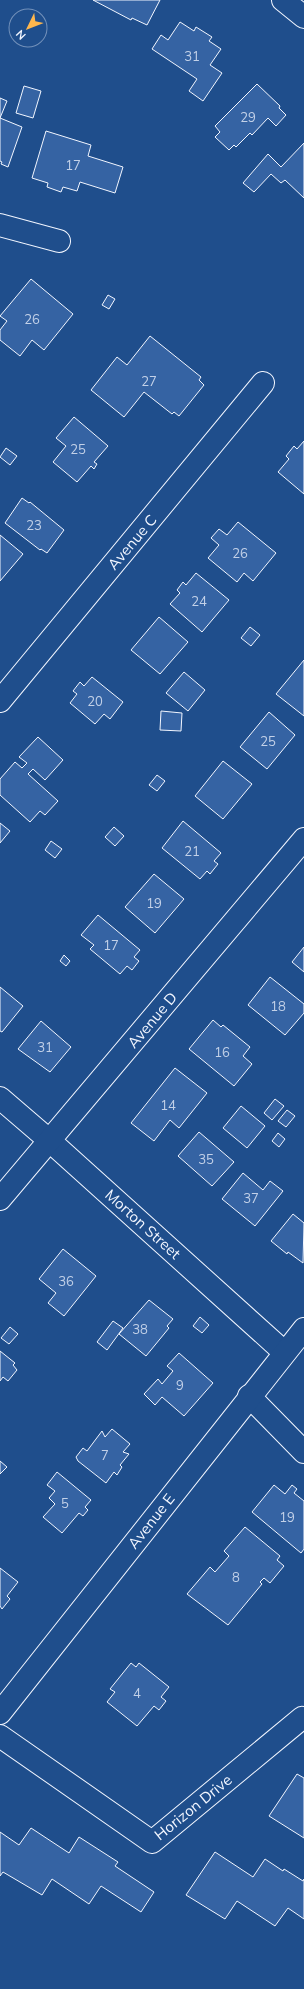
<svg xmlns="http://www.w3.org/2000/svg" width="304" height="1989" font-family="Mulish,sans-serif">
	<rect width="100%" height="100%" fill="#1f4e8c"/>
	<!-- building -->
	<g fill="#3563a3" stroke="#f2f6ff">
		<polygon points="93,0 160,0 147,25 132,18 131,20"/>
		<polygon points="180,22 194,31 196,27 212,37 209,41 221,49 210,65 222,73 203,101 189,91 197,79 152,49 161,35 168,40"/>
		<polygon points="257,84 280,106 279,108 286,115 276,126 268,118 252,135 250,133 236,147 234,145 229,150 215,137 220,132 215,126"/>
		<polygon points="24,86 41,91 33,118 16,113"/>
		<polygon points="0,98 7,101 0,118 22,127 8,167 1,164 2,162 0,161"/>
		<polygon points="46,131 91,145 88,156 123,167 115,193 80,182 77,191 63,187 61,192 47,187 48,183 32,178"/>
		<polygon points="304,143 304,198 285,180 281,183 271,174 254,192 243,183 268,154 281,167"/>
		<polygon points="31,279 73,314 44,350 32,340 20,356 0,340 0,330 7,321 0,316"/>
		<polygon points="108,295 115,299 109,309 102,305"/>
		<polygon points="150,336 201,377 199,380 204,385 179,416 174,412 172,414 144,392 124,417 91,390 117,357 127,365"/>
		<polygon points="74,417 108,446 94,462 97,464 94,469 91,466 77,482 53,462 66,446 56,438"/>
		<polygon points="304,441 304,494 278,472 289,459 286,456 294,446 297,449"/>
		<polygon points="6,448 17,456 10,465 0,457"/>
		<polygon points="22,498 29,503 30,502 64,530 47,553 41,549 40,550 5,523"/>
		<polygon points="238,522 276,553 253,581 244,573 237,582 208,558 219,545 211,538 219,529 227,535"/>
		<polygon points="0,535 23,554 0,581"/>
		<polygon points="196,573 229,600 202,632 170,604 180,593 177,590 183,582 186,585"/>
		<polygon points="159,617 188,642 160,674 131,650"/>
		<polygon points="250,627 260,635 251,646 241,638"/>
		<polygon points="304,660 304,716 276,694"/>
		<polygon points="184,672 205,690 188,711 166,693"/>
		<polygon points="92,677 123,702 110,719 104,714 95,724 70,703 77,694 73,691 80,682 84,686"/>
		<polygon points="161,711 182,713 181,731 160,730"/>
		<polygon points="269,712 295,735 267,769 240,747"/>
		<polygon points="38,737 63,760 45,780 33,769 28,774 58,801 45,815 40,811 30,822 0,795 0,779 15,762 22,768 27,763 19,757"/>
		<polygon points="223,761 252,784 223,819 195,796"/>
		<polygon points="157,775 165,781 157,791 149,785"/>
		<polygon points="183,821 221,853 214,861 218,864 210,874 207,871 200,879 162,848"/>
		<polygon points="0,823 10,831 0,843"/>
		<polygon points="114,827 124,836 115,846 105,837"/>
		<polygon points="51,841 62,849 55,858 45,850"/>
		<polygon points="154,874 184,899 155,933 125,907"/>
		<polygon points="98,915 140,950 134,957 139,961 132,970 127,966 120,974 90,949 94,945 81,935"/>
		<polygon points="304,947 304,972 292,962"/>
		<polygon points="64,955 70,961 66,966 60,961"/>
		<polygon points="270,977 304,1004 304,1013 285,1035 248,1005"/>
		<polygon points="0,987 23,1006 2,1032 0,1031"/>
		<polygon points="213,1020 221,1027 223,1025 250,1047 243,1056 252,1064 234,1086 189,1049"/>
		<polygon points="41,1021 71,1047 50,1072 18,1049"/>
		<polygon points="175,1068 207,1093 179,1128 170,1120 154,1141 131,1123"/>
		<polygon points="275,1099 284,1106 272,1120 264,1113"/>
		<polygon points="241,1106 265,1126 247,1148 223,1128"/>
		<polygon points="287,1110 295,1116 286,1127 278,1121"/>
		<polygon points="199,1132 234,1162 212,1186 178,1156"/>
		<polygon points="278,1133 285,1139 279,1147 272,1141"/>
		<polygon points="243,1173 263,1190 270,1181 283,1191 255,1226 222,1199"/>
		<polygon points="293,1214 304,1223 303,1263 288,1252 287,1254 271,1241"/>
		<polygon points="63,1249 96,1276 64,1316 48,1303 56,1293 39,1279"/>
		<polygon points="149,1300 173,1319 167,1326 169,1328 146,1356 119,1334"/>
		<polygon points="200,1317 209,1325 202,1333 193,1326"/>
		<polygon points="113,1321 123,1328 107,1350 97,1342"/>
		<polygon points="10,1327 18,1334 9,1344 1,1338"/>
		<polygon points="0,1351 15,1363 13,1365 17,1370 8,1381 3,1377 0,1381"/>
		<polygon points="179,1353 213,1383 184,1416 162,1397 155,1405 144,1394 158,1379 162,1384 173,1371 167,1366"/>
		<polygon points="112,1429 130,1444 123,1452 129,1454 120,1465 122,1467 117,1475 114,1472 106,1483 78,1461 76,1457 83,1448 87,1451 102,1431 105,1437"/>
		<polygon points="0,1461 7,1467 0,1474"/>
		<polygon points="57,1472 91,1500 85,1507 88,1510 83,1516 79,1513 62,1533 43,1517 55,1504 49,1498 55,1491 47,1485"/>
		<polygon points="274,1485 285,1494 292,1485 297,1489 294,1493 304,1501 304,1549 301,1553 252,1512"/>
		<polygon points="245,1527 280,1556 277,1560 284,1566 270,1583 264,1578 260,1582 262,1584 228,1625 187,1594 210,1567 215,1572 229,1556 224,1551"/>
		<polygon points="0,1568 18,1582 7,1596 10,1599 2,1609 0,1606"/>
		<polygon points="131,1663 136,1667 139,1663 169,1687 161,1697 166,1701 159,1710 154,1706 137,1726 107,1702 115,1692 110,1689"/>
		<polygon points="297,1774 304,1778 304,1838 269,1816"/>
		<polygon points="31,1828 69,1853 79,1837 118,1862 115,1866 154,1892 141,1912 101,1886 89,1904 52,1879 42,1895 3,1872 0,1876 0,1832 19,1845"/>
		<polygon points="215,1852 253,1877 265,1859 283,1871 284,1869 303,1881 304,1879 304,1919 288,1908 275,1926 237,1901 225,1919 186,1895"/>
	</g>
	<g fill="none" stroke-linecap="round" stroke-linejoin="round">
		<!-- minor casing -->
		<g stroke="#f2f6ff" stroke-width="24">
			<g id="minor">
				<polyline points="283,0 304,17"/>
				<polyline points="0,225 59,241"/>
				<polyline points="0,701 263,383"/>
				<polyline points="0,1098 50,1141 284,1352"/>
				<polyline points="0,1199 304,839"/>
				<polyline points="249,1396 304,1452"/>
				<polyline points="0,1713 304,1329"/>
				<polyline points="0,1736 152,1842 302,1718 304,1719"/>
			</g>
		</g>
		<!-- minor -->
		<use href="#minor" stroke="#1f4e8c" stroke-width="22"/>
	</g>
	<g text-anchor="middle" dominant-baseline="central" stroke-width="3" stroke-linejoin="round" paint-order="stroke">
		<!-- number labels -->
		<g font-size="13" fill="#c3d1e8">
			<text x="192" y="56">31</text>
			<text x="248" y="117">29</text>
			<text x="73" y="165">17</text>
			<text x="32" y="319">26</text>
			<text x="149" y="381">27</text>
			<text x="78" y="449">25</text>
			<text x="34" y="525">23</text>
			<text x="240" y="553">26</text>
			<text x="199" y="601">24</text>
			<text x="95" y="701">20</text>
			<text x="268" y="741">25</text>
			<text x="192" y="851">21</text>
			<text x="154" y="903">19</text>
			<text x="111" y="945">17</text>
			<text x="278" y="1006">18</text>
			<text x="45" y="1047">31</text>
			<text x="222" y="1052">16</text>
			<text x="168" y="1105">14</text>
			<text x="206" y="1159">35</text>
			<text x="251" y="1198">37</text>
			<text x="66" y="1281">36</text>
			<text x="140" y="1329">38</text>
			<text x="180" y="1385">9</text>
			<text x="105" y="1455">7</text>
			<text x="65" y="1503">5</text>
			<text x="287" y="1517">19</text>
			<text x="236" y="1577">8</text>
			<text x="137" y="1693">4</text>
		</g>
		<!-- street labels -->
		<g font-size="15" fill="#f2f6ff" stroke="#1f4e8c">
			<text transform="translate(132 542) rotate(-50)">Avenue C</text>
			<text transform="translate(152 1020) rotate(-50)">Avenue D</text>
			<text transform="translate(143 1224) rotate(42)">Morton Street</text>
			<text transform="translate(151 1521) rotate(-52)">Avenue E</text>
			<text transform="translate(193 1807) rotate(-39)">Horizon Drive</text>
		</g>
	</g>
	<!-- north arrow -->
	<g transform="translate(28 28) rotate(227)"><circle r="19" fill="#1f4e8c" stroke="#7391ba"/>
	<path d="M0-3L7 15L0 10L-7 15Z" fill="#ffb74d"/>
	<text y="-6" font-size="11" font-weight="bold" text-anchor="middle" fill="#f2f6ff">N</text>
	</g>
</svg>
